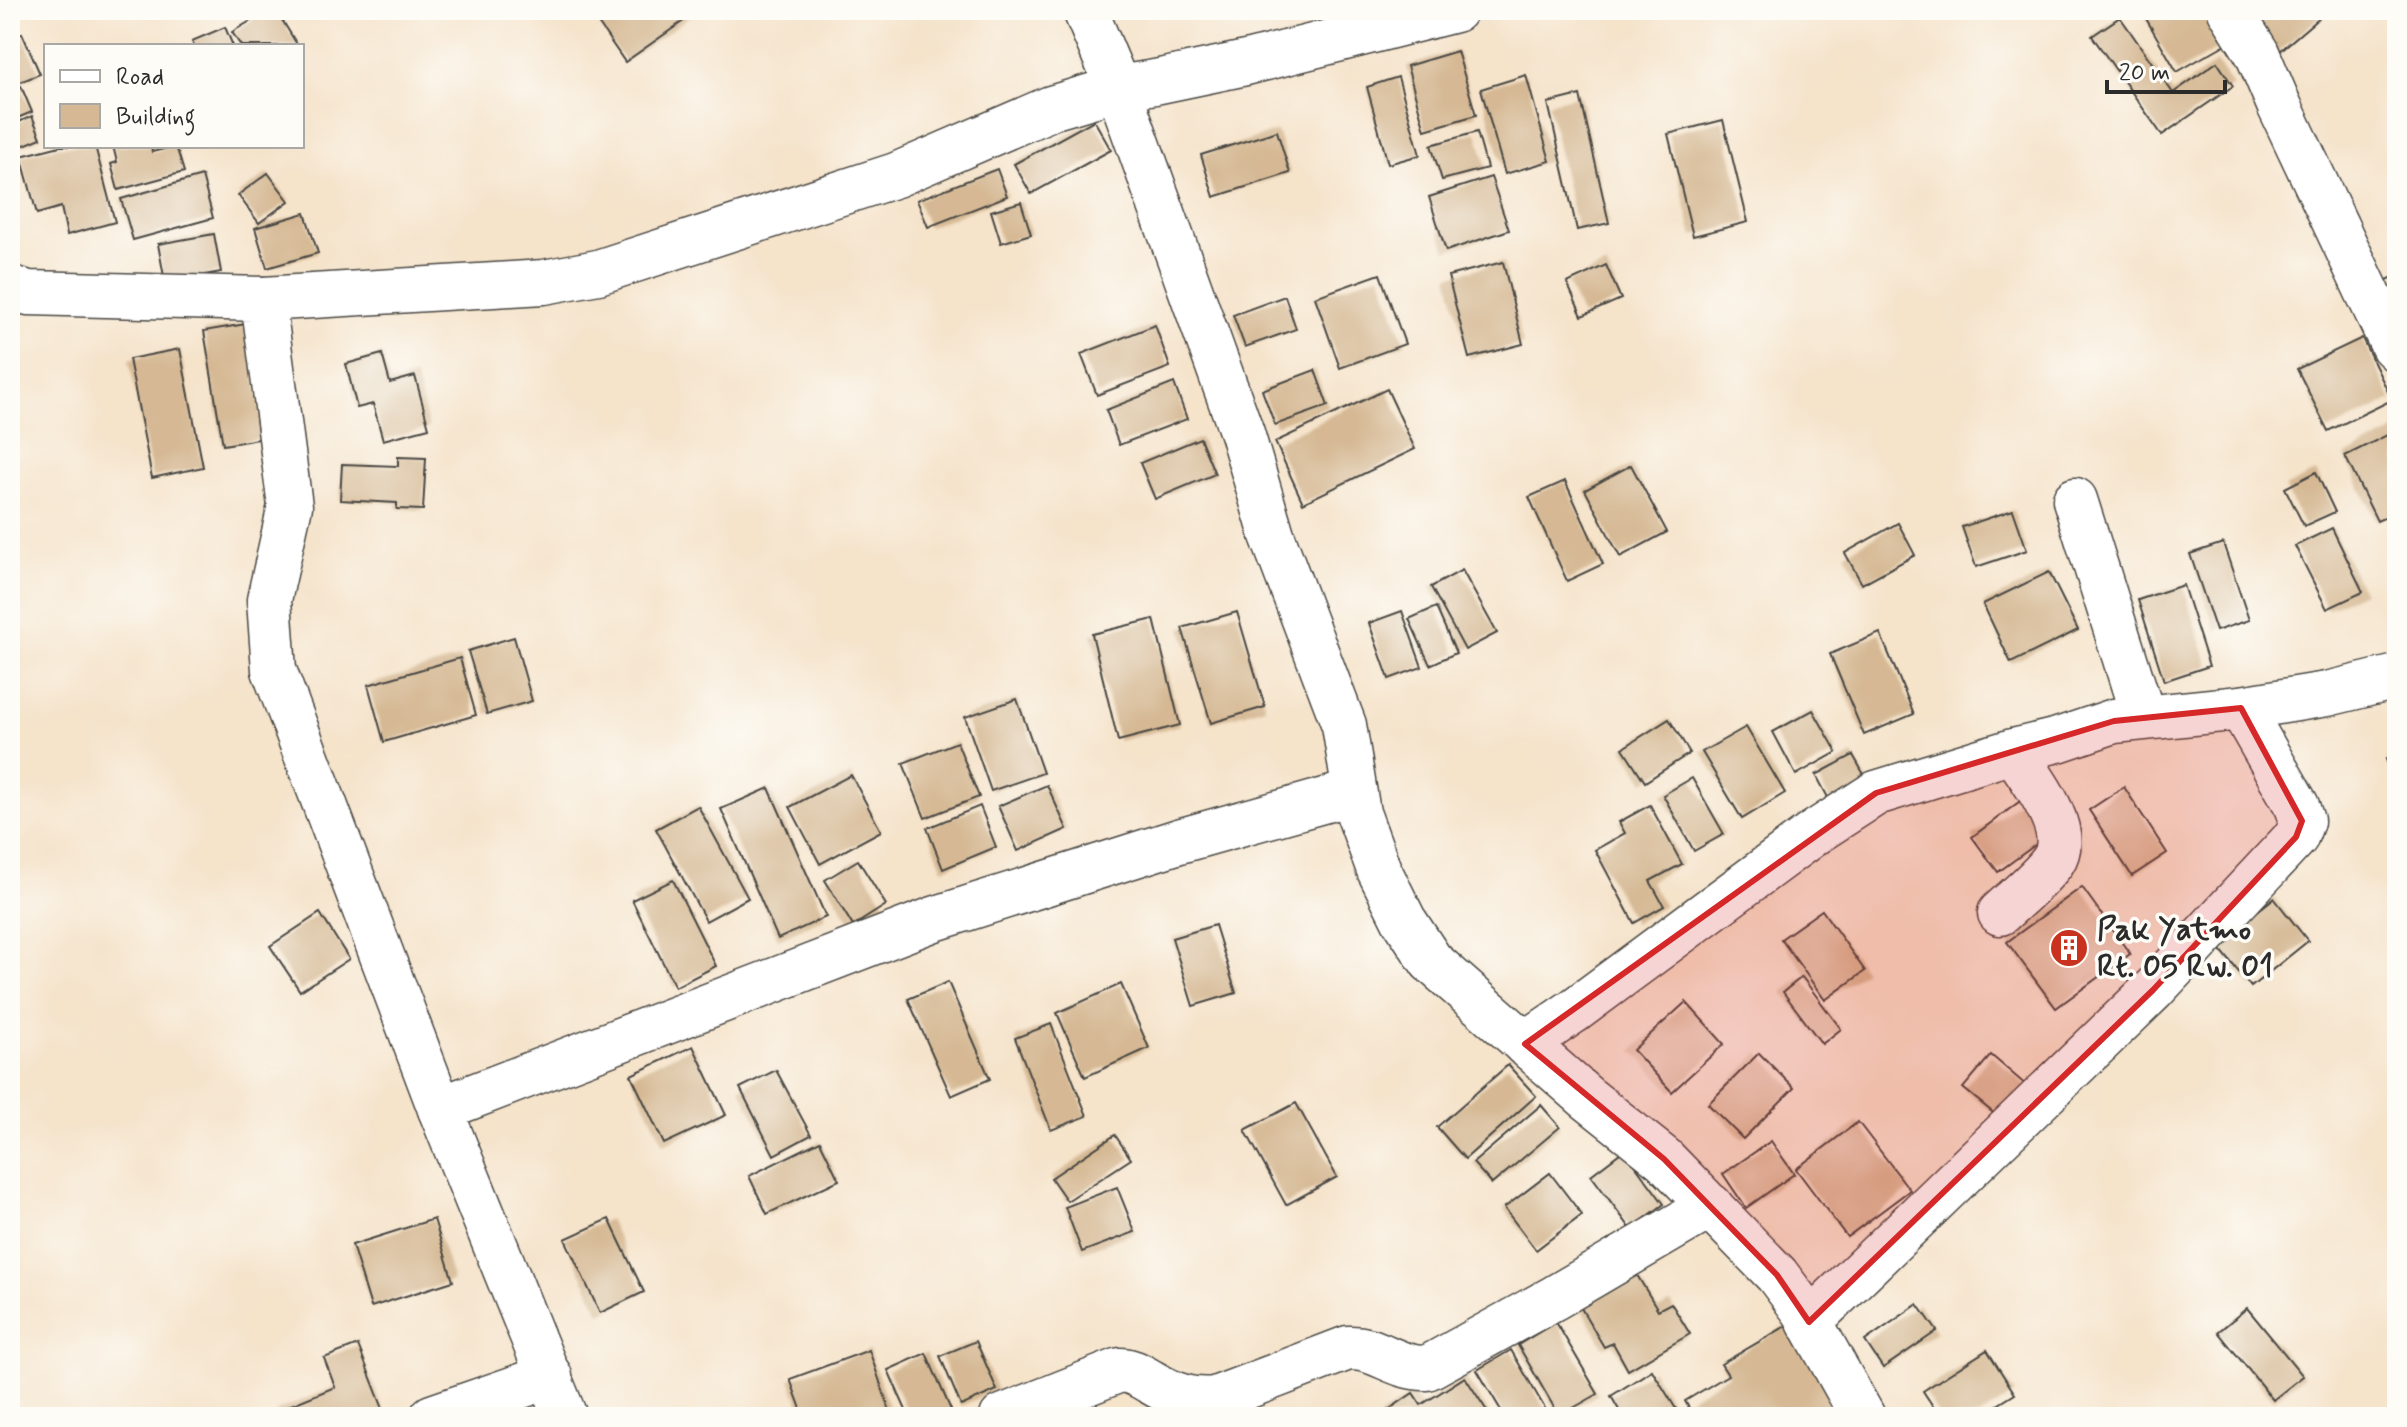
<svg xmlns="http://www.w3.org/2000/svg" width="2407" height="1427" font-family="Mynerve,sans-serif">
	<rect width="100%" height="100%" fill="#fdfcf7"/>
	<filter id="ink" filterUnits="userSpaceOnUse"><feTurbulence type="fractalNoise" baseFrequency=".0125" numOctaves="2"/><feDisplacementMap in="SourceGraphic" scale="16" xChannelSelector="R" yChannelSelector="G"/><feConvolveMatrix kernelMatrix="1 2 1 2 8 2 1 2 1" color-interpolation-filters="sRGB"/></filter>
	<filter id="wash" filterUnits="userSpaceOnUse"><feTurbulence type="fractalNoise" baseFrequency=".006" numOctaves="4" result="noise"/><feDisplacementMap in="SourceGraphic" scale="32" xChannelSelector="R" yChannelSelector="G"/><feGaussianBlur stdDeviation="1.8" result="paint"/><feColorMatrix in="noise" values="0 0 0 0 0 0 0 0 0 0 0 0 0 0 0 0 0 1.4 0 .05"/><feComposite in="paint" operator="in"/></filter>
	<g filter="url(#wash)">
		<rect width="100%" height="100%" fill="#f5e3ca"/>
		<g id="blocks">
			<!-- building -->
			<g fill="#d6b994">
				<polygon points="269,10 276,10 298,46 241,46 232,32"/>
				<polygon points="611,10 689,10 692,15 625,62 596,20"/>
				<polygon points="2141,10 2206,10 2226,44 2177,72"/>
				<polygon points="2232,10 2328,10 2273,57"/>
				<polygon points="10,12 18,29 10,32"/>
				<polygon points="2120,17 2173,93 2217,62 2233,86 2162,135 2092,36"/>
				<polygon points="225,27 233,46 194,46 192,41"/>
				<polygon points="22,33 40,74 10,86 10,38"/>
				<polygon points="1457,51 1476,115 1425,130 1407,66"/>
				<polygon points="1526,75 1550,161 1505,174 1481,89"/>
				<polygon points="1398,77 1420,155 1388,164 1367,87"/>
				<polygon points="21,86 32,112 10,121 10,91"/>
				<polygon points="1580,95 1609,223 1577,230 1548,103"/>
				<polygon points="32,116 41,138 10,151 10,126"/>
				<polygon points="1094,120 1111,150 1031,194 1014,164"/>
				<polygon points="1723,120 1748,222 1693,236 1668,134"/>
				<polygon points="1277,131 1290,173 1214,197 1201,155"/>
				<polygon points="1477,132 1487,168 1442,180 1431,145"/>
				<polygon points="60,146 95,146 115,222 67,235 61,207 37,214 21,156"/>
				<polygon points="113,146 151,146 152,152 176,146 184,172 118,190 111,164 117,162"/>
				<polygon points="997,169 1007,196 928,227 917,200"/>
				<polygon points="268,173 289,201 259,223 238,195"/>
				<polygon points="202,176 213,218 133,240 121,199"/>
				<polygon points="1491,177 1509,230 1446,251 1429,197"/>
				<polygon points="1021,202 1031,234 1001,243 991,211"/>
				<polygon points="305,213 318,253 267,268 255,228"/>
				<polygon points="214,234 221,272 165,282 158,244"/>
				<polygon points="1503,262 1523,344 1469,358 1448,276"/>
				<polygon points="1606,265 1621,299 1582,316 1567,283"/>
				<polygon points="1380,274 1405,344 1340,368 1315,297"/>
				<polygon points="2397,275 2397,320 2379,284"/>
				<polygon points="1285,296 1296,329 1245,347 1233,315"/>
				<polygon points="246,324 265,438 223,445 204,331"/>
				<polygon points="1155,325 1170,367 1097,395 1081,354"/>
				<polygon points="2362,338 2392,400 2328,431 2297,369"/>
				<polygon points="180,349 203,467 152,478 129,359"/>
				<polygon points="382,354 390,383 415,376 429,428 383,440 373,404 357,408 346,364"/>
				<polygon points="1315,370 1328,406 1275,425 1262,390"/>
				<polygon points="1174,383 1187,419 1119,445 1106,410"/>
				<polygon points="1387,389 1415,449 1303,503 1275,442"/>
				<polygon points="2397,430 2397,512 2377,521 2345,456"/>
				<polygon points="1200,438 1215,474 1155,499 1140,463"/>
				<polygon points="398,457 426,458 423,510 397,509 397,503 340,500 342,464 398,466"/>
				<polygon points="1631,465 1667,532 1620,557 1585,490"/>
				<polygon points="2316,472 2335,512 2304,526 2285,488"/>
				<polygon points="1565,481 1603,564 1567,581 1529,497"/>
				<polygon points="2013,510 2027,550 1976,567 1962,527"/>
				<polygon points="1898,523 1915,555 1862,584 1845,553"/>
				<polygon points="2332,528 2363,592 2327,609 2295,546"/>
				<polygon points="2397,536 2397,556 2389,540"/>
				<polygon points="2223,543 2249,620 2216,631 2190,554"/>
				<polygon points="1462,570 1497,633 1465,650 1431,587"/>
				<polygon points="2049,572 2078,630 2011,663 1983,604"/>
				<polygon points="2183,585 2209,666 2164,681 2138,600"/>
				<polygon points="1436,607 1456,653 1430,665 1409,619"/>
				<polygon points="1402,611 1422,667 1389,679 1369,623"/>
				<polygon points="1237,612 1265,707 1211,723 1182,628"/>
				<polygon points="1154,619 1180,725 1118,741 1092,634"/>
				<polygon points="1880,633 1914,714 1864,735 1830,654"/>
				<polygon points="514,637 532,701 487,714 468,651"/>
				<polygon points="460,658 476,715 384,742 368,685"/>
				<polygon points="1017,699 1043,773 991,791 965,717"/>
				<polygon points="1813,710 1837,752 1796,775 1773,732"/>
				<polygon points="1669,719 1690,753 1645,782 1623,748"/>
				<polygon points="1746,727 1785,793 1742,819 1702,752"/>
				<polygon points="957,742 979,797 925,818 903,763"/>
				<polygon points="1853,755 1871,787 1833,807 1816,775"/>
				<polygon points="2397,755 2397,789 2386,759"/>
				<polygon points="851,775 881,831 820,864 790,807"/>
				<polygon points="1692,778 1724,834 1694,851 1663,795"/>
				<polygon points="1047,785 1067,829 1018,851 998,806"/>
				<polygon points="2124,787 2167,853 2132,876 2089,810"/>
				<polygon points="769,788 826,917 778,939 721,809"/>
				<polygon points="2023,799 2050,834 1998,872 1972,837"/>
				<polygon points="1650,805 1682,864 1650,881 1664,906 1634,923 1595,850 1625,833 1619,822"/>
				<polygon points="698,806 748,898 706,921 656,829"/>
				<polygon points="980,806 996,847 943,869 927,828"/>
				<polygon points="858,860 886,905 853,926 825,880"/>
				<polygon points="673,880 716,966 675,987 632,900"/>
				<polygon points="2082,887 2130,954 2056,1008 2007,942"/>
				<polygon points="2274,898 2308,941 2251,987 2216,944"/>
				<polygon points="1822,910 1865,971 1825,1000 1781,939"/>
				<polygon points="320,913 349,959 300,991 270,946"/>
				<polygon points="1215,925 1236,993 1193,1006 1172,938"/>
				<polygon points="1802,977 1841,1029 1822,1044 1783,992"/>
				<polygon points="948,982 990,1079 951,1096 908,999"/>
				<polygon points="1121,984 1149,1048 1085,1077 1057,1013"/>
				<polygon points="1686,1002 1724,1044 1672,1092 1633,1050"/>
				<polygon points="1051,1024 1087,1116 1051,1130 1015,1038"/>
				<polygon points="693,1046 726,1115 664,1144 631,1075"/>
				<polygon points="1759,1053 1794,1088 1743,1139 1708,1104"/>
				<polygon points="1991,1055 2034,1092 2007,1124 1963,1088"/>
				<polygon points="1508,1065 1536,1096 1465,1159 1437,1127"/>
				<polygon points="776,1070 811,1135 774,1155 740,1088"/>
				<polygon points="1296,1103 1337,1177 1286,1205 1245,1130"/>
				<polygon points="1541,1105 1560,1127 1492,1184 1473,1163"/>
				<polygon points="1858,1122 1910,1190 1847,1237 1796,1169"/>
				<polygon points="1115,1135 1131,1159 1067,1201 1051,1178"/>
				<polygon points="820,1141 839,1180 767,1214 749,1176"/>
				<polygon points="1771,1141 1794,1174 1746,1208 1723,1174"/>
				<polygon points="1624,1150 1664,1204 1631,1229 1591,1175"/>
				<polygon points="1550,1173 1582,1215 1536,1250 1504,1208"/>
				<polygon points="1117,1187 1135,1232 1082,1252 1065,1207"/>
				<polygon points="434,1219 453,1281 371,1307 352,1245"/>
				<polygon points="609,1219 644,1292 600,1313 565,1239"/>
				<polygon points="1637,1275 1658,1310 1671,1303 1690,1334 1628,1370 1613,1343 1604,1347 1581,1308"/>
				<polygon points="1918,1304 1937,1331 1883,1368 1865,1341"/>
				<polygon points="2247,1308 2303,1376 2273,1400 2218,1332"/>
				<polygon points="1798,1319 1848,1402 1823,1417 1694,1417 1685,1401 1728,1375 1721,1364"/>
				<polygon points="1556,1322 1598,1394 1559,1416 1518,1345"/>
				<polygon points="976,1341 997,1390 961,1406 940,1356"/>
				<polygon points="358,1345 385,1414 377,1417 278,1417 276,1411 335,1387 324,1358"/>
				<polygon points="869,1350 892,1417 831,1417 830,1415 804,1417 790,1379"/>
				<polygon points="1511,1350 1550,1417 1505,1417 1477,1370"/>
				<polygon points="1987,1350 2015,1394 1978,1417 1940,1417 1923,1391"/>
				<polygon points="926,1353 954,1417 909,1417 888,1370"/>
				<polygon points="1652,1370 1681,1417 1623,1417 1611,1396"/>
				<polygon points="1465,1377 1491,1417 1378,1417 1413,1393 1421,1405"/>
			</g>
		</g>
	</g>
	<g filter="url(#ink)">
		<use href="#blocks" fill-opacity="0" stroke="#494743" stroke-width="2"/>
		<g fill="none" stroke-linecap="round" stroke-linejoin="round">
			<!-- minor casing -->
			<g stroke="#494743" stroke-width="47">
				<g id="minor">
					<polyline points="1085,10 1118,88 1242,433 1272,535 1344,725 1358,813 1379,870 1404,920 1431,961 1586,1097 1664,1159 1777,1275 1804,1311 1863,1417"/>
					<polyline points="2230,10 2257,53 2279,105 2393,346 2397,350"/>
					<polyline points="10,287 28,293 263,299 290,506 269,600 274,670 440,1109 565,1417"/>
					<polyline points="263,299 544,282 598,272 896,175 1051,108 1118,88 1155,82 1246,63 1455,10"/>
					<polyline points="2075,500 2143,716"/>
					<path d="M2000,913c17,-16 39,-33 53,-52 21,-31 -23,-85 -40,-110l45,-11 56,-19 127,-13 86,-14 70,-17"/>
					<polyline points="1525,1044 1575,1010 1814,833 1876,793 2013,751"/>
					<polyline points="440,1109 934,919 1179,841 1354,792"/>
					<polyline points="1809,1322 2153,990 2296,837 2302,821 2297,806 2241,708"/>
					<polyline points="432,1417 550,1376"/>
					<path d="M1002,1417l118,-47c12,0 20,6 31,12 20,12 40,20 64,17l133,-51c29,-2 47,21 79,20l127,-70 157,-92"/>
				</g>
			</g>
			<!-- minor -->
			<use href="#minor" stroke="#fff" stroke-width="44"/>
		</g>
	</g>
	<!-- marked area -->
	<path fill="#d62828" fill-opacity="0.2" stroke="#d62828" stroke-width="6" stroke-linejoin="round" d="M2241,708l61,113 -6,16 -143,153 -344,332 -32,-47 -113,-116 -139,-115 351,-251 238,-72z"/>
	<!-- icons -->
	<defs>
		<g id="building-disc" transform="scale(2)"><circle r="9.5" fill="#c8321e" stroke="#fdfcf7"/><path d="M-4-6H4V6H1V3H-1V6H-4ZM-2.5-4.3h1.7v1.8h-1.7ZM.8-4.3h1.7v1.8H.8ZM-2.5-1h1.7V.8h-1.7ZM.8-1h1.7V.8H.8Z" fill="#fff"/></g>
	</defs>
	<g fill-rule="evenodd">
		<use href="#building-disc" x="2069" y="948"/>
	</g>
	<g text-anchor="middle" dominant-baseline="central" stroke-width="7" stroke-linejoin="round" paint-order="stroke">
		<!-- poi labels -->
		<g font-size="32" font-weight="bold" fill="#2b2b2b" stroke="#fdfcf7" text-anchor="start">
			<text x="2097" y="930">Pak Yatmo<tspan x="2097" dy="37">Rt. 05 Rw. 01</tspan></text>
		</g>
	</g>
	<!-- margin -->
	<rect width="2407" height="1427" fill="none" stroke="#fdfcf7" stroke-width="40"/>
	<!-- legend -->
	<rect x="44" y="44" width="260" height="104" fill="#fdfcf7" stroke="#a9a8a5" stroke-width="2"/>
	<rect x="60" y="70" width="40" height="12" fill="#ffffff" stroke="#a9a8a5" stroke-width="2"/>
	<text x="116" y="84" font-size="24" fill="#2b2b2b">Road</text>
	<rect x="60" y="104" width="40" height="24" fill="#d6b994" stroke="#a9a8a5" stroke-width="2"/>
	<text x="116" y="124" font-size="24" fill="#2b2b2b">Building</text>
	<!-- scale -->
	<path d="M2107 80v12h118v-12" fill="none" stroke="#2b2b2b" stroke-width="4"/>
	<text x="2119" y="80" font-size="24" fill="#2b2b2b" stroke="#fdfcf7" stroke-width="6" paint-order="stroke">20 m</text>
</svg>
